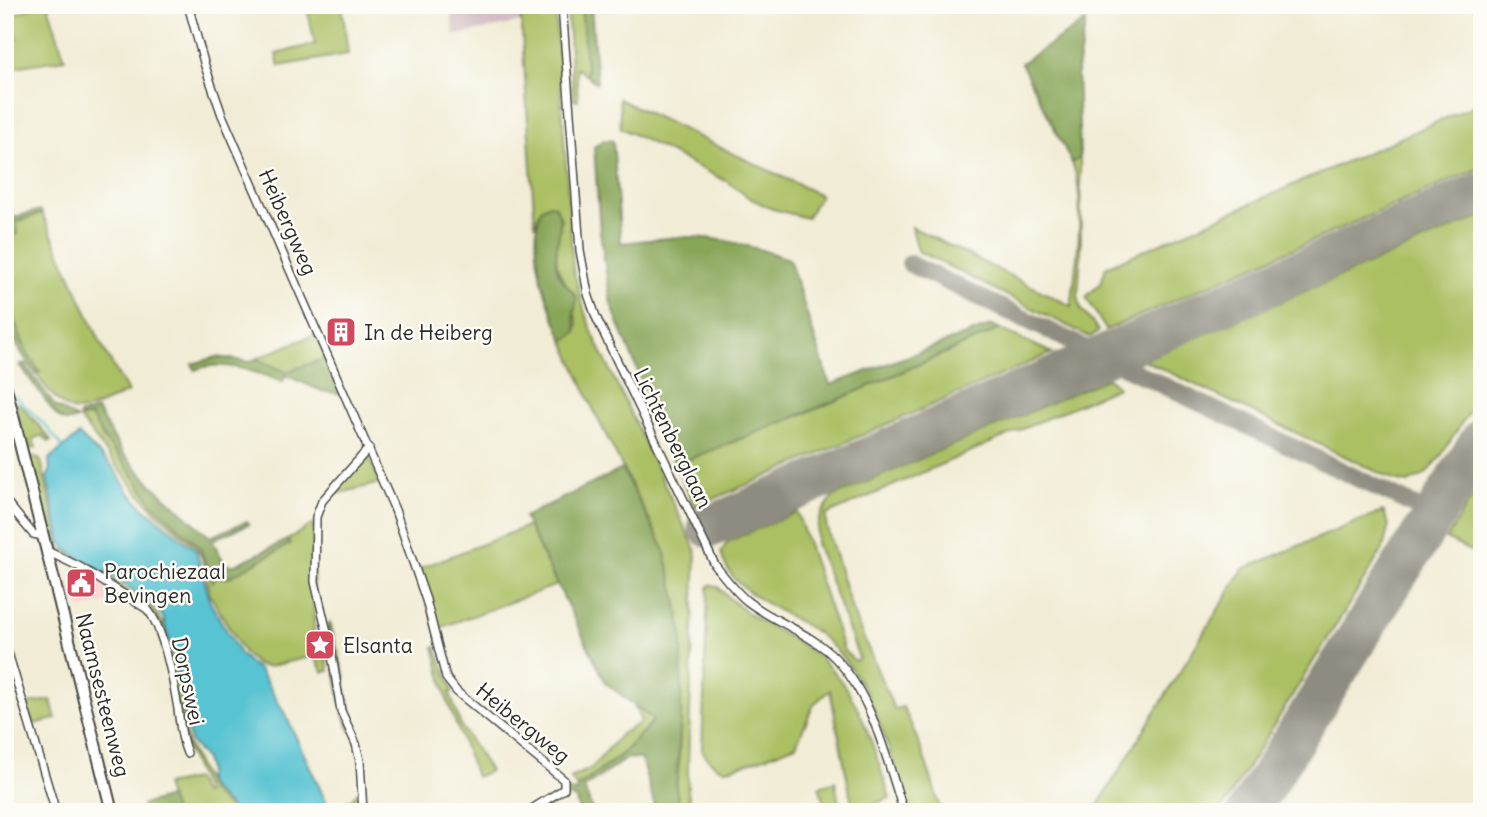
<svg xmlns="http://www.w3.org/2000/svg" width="1487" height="817" font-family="Delius,sans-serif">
	<rect width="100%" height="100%" fill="#fdfcf7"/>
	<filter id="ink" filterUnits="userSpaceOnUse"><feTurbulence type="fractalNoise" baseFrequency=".0143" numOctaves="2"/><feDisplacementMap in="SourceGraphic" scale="14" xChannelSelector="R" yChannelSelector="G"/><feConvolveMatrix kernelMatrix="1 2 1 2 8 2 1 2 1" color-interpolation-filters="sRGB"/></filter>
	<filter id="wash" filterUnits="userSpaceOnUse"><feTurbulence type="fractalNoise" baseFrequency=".00686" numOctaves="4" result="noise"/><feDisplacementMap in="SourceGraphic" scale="28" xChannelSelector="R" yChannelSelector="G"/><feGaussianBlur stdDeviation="1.57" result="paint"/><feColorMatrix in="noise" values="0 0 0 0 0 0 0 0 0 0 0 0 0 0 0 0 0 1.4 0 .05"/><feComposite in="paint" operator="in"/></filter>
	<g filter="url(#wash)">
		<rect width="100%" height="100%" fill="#f1ecd5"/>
		<!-- built -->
		<polygon fill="#f7d0cd" points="89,575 123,597 80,610 77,602 66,605 63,592 73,588 71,581"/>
		<!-- industrial -->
		<polygon fill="#d2bec3" points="450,5 520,5 521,22 454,36"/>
		<!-- green -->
		<g fill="#abbf63" stroke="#6b7547" stroke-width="2">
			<polygon points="38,5 48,5 65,59 8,68 9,75 5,76 5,43 18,39 10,16"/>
			<polygon points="342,5 348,54 279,66 276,54 315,44 308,12"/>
			<path d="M520,5h35l18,263 11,42 9,24 103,217 -8,214v26l4,21h-12l-4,-24 3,-24 3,-129 -6,-36 -12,-50 -69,-136 -31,-72 5,-3 9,-13 -4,-13 2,-16c-28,-30 -19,-41 -15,-78l-11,-14c-11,3 -12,13 -15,22z"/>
			<polygon points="567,5 581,5 587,76 576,68 578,100 573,100"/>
			<polygon points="619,99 820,195 807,218 773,209 751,199 726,181 621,128"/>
			<polygon points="1482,102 1482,167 1106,330 1086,297 1101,283 1106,267"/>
			<path d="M1080,157l1,95 -3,44 3,13 18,22 -9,6 -172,-86 -6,-24 159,79c5,-37 16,-110 1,-143z"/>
			<path d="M42,213l62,137 24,42c-54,24 -55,32 -92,-18l4,-2 -13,-19 -22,-56v-60l13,-3 -2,-12z"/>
			<polygon points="1482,216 1482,391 1439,459 1425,475 1408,483 1394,480 1144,360"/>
			<polygon points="1000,329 1052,353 695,507 675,465 835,401"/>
			<polygon points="316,334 326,358 286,373 255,359"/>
			<path d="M1108,378l10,9 -292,128v10l27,88 41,96 9,-2c17,34 28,68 38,105h-32c-21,-62 -35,-133 -88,-176 -30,-24 -93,-41 -100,-85l8,-10 68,-29 47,139 11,10 4,-3 -43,-115c0,-21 5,-32 18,-47z"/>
			<polygon points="15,403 21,405 51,440 49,442 42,435 33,440 36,448 26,449"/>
			<polygon points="91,416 104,439 123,461 154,505 200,547 212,581 217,577 228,578 289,543 287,540 313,524 314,633 315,637 323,636 329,671 323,672 314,656 267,667 257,665 244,653 210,595 202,558 197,548 155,511 136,490 80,419"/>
			<polygon points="367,454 380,483 329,496"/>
			<polygon points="32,456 40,460 42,464 60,548 151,606 163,625 181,699 186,740 210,791 233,812 174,812 165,785 195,779 203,794 206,793 183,740 156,618 106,581 51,549 29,458"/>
			<polygon points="1482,481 1482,557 1446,539"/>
			<polygon points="1383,511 1389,525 1383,549 1220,812 1092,812 1095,810 1243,569"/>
			<polygon points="528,526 557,585 437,629 418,569"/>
			<path d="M710,585l7,1c28,31 54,39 88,61 53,34 66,95 85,151l-28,11h-9l-23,-119 -16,14 -18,41c-13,5 -63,26 -74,24 -8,-3 -16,-12 -20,-19l6,-162z"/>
			<polygon points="434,647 436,647 453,691 450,693 461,726 490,771 476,777 447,700"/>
			<polygon points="51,700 56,719 33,724 27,704"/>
			<polygon points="634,705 652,719 652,722 621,755 577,787 570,778 592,768 621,734 641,722"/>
			<polygon points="835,781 840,810 829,812 819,787"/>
			<polygon points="359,791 360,812 338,812"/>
		</g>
		<!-- forest -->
		<g fill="#88a659" stroke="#5a6842" stroke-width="2">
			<polygon points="581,5 591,5 597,83 587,76"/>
			<polygon points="1086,21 1077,70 1080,157 1072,163 1021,63"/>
			<path d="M604,140l9,1 8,102c22,-2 44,-6 66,-6 36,0 69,11 102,22l41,126 162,-60 8,4 -165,72 -160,64 -64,-161 -11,-72 -6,-85z"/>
			<path d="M550,204l5,2c14,21 -7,45 4,68 4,8 11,15 17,22 1,7 -1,11 -2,17 -2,15 12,15 -10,28 -17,-38 -37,-90 -23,-132z"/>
			<polygon points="40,210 42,213 16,222 18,234 5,237 5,220"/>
			<path d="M5,297l22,56 13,19 -4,2c-18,-24 -31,-46 -31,-77z"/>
			<path d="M217,357l32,5 8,-3 29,13 40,-14 16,36 -20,-3 -37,-16 -2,7c-27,-10 -62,-23 -88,-12l-3,-6z"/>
			<path d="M24,363l31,43 22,13c-10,4 -13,3 -21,-4l-36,-50z"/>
			<polygon points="97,410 122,452 151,484 210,537 247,521 249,524 212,540 224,562 229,565 235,565 287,540 290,544 228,578 217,577 212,582 200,547 154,505 123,461 104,439 91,416 80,418 79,415"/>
			<polygon points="622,469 664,549 676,599 682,635 681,720 676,788 680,812 653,812 655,807 641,759 627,758 584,788 593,812 579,812 576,799 568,796 540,812 530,812 568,791 577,792 577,788 621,755 652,722 652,719 606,683 524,517"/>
			<polygon points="330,623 345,677 344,684 356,729 350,731 343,713 327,627"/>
			<polygon points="169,797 174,812 144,812 142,805"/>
		</g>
		<!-- water -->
		<polygon fill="#58c3d2" stroke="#42777e" stroke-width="2" points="79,435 113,467 129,492 143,507 196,550 210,602 240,654 249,663 258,669 267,683 286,716 331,812 236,812 211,789 206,780 208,770 205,759 190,741 176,664 163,617 153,604 132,589 67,550 61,542 47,477 50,472 49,459"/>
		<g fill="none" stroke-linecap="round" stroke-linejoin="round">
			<!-- stream -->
			<polyline stroke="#58c3d2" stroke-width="2" points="15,396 43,423 63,447"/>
			<!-- taxiway -->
			<g stroke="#8e8c80" stroke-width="18">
				<polyline points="910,264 1434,515"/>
				<polyline points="1478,812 1482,805"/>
			</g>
			<!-- runway -->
			<g stroke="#8e8c80" stroke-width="42">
				<polyline points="709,527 1482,192"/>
				<polyline points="1248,812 1482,439"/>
			</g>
		</g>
	</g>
	<g filter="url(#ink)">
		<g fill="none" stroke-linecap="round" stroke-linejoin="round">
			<!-- minor casing -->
			<g stroke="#494844" stroke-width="10">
				<g id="minor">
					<polyline points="188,5 205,66 222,115 395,510 426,600 446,678 457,692 564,780 564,789 527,812"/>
					<path d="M562,5l18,245 8,44 8,23 119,248c10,13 20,26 32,36 26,20 58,30 83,52 42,38 56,106 74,159"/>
					<polyline points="5,500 33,534 43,536"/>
					<path d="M47,551l33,16 67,42c16,17 27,75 31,100 2,15 3,30 9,44"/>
					<polyline points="5,643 56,812"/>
					<polyline points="363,812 360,761 356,744 341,711 331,649 315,582 316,517 322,501 369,448"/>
				</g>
			</g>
			<!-- primary casing -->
			<g stroke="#494844" stroke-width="14">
				<polyline id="primary" points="5,384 112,812"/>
			</g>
			<!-- minor -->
			<use href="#minor" stroke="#fff" stroke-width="7"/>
			<!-- primary -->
			<use href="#primary" stroke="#fff" stroke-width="10"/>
		</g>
	</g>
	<!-- icons -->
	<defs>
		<g id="building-square" transform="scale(1.575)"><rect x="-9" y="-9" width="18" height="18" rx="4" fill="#d1495b" stroke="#fdfcf7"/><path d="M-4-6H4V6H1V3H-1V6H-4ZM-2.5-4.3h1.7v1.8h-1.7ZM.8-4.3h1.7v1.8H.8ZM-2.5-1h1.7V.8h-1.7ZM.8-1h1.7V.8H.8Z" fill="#fff"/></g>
		<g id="civic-square" transform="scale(1.575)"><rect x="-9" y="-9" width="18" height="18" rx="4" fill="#d1495b" stroke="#fdfcf7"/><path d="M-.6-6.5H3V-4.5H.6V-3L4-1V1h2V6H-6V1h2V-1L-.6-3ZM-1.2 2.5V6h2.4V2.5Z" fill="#fff"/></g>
		<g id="sight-square" transform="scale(1.575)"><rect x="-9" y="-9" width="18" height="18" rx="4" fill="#d1495b" stroke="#fdfcf7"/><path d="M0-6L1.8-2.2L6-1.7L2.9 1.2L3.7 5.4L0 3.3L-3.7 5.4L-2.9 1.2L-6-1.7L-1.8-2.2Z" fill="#fff"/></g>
	</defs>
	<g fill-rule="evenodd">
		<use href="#building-square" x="341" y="332"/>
		<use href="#civic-square" x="81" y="583"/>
		<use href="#sight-square" x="320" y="645"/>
	</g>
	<g text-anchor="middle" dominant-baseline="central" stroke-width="5" stroke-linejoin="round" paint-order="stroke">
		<!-- street labels -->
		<g font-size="21" fill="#2b2b2b" stroke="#fdfcf7">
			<text transform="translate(288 222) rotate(66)">Heibergweg</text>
			<text transform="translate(673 438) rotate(64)">Lichtenberglaan</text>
			<text transform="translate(188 681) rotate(78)">Dorpswei</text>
			<text transform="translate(103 695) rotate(76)">Naamsesteenweg</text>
			<text transform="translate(523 723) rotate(39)">Heibergweg</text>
		</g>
		<!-- poi labels -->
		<g font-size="21" fill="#2b2b2b" stroke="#fdfcf7" text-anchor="start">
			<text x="364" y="332">In de Heiberg</text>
			<text x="104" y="571">Parochiezaal<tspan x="104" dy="24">Bevingen</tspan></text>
			<text x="343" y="645">Elsanta</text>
		</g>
	</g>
	<!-- margin -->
	<rect width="1487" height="817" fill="none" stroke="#fdfcf7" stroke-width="28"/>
</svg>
